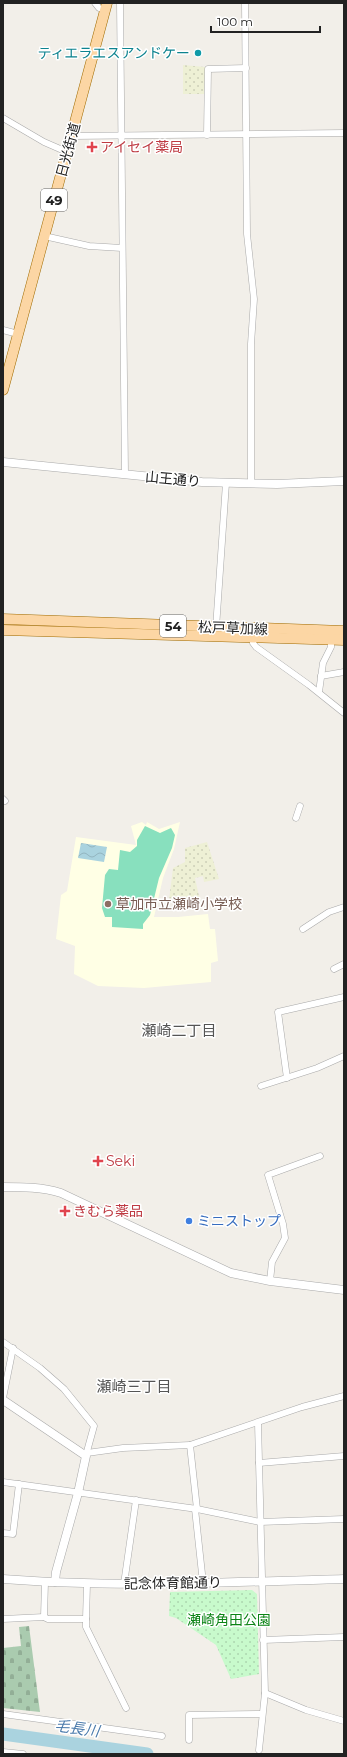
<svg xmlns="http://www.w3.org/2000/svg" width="347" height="1757" font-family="Montserrat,'Noto Sans JP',sans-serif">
	<defs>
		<pattern id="farmland-dots" width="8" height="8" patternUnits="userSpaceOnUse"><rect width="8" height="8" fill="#eef0d5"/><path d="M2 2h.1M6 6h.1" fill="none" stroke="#ccceb7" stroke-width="1.8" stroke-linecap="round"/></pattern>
		<pattern id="cemetery-stones" width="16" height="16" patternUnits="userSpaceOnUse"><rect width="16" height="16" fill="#aacbaf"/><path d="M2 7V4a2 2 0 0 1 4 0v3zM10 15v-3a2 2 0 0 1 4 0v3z" fill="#92ae96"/></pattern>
		<pattern id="park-dots" width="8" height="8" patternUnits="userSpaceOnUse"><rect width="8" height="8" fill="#c8facc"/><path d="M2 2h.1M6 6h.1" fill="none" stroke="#acd6af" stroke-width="1.8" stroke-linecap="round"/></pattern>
		<pattern id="water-waves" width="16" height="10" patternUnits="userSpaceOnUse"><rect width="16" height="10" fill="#aad3df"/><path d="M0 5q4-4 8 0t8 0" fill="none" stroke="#92b5bf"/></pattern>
	</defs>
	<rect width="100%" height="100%" fill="#f2efe9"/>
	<!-- education -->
	<polygon fill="#ffffe5" points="142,822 146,825 147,822 159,829 180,822 174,849 163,878 154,917 178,917 208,914 210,929 215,929 218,961 211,963 211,982 144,988 98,986 74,974 75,946 56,939 61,895 67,891 76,837 136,845 131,826"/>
	<!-- farmland -->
	<g fill="url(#farmland-dots)">
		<polygon points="183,65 205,67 205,94 183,94"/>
		<polygon points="207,842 219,879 204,882 203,876 195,878 201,905 181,908 169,900 173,868 185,862 185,848"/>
	</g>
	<!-- cemetery -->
	<polygon fill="url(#cemetery-stones)" points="29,1626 40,1712 3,1708 3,1648 21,1646 19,1627"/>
	<!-- park -->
	<polygon fill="url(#park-dots)" points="252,1590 257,1594 259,1674 231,1679 216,1645 176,1618 169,1616 170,1592"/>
	<!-- pitch -->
	<polygon fill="#88e0be" points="145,826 160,833 171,828 175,835 172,848 159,878 150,915 143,924 143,929 112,927 112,917 105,917 102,908 105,875 109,869 118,870 120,850 130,852 137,846 137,840"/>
	<!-- water -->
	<polygon fill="url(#water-waves)" points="81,843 107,847 104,862 78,858"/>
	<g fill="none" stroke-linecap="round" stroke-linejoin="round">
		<!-- river -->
		<polyline stroke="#aad3df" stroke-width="13" points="3,1734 147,1754"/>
		<!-- minor casing -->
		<g stroke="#a9a9a9" stroke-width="7">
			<g id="minor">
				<polyline points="95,3 99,8 105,10"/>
				<polyline points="120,3 125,474"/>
				<polyline points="245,3 247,234 254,299 251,344 251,483"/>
				<polyline points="3,118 44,142 67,152"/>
				<polyline points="207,135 208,69 246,68"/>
				<polyline points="72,136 344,133"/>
				<polyline points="44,236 89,246 122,248"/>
				<polyline points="3,330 18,334"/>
				<polyline points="216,628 226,483"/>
				<polyline points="252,634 253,643 256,647 309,685 344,713"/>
				<polyline points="321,676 344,672"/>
				<polyline points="319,692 323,663 331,647 331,640"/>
				<polyline points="3,799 5,801"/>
				<polyline points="296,818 300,806"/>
				<polyline points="303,929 329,912 344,907"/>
				<polyline points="334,969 344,964"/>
				<polyline points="287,1078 278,1012 344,997"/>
				<polyline points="261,1086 317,1068 344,1056"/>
				<polyline points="270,1281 272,1262 285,1238 283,1224 268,1175 320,1156"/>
				<polyline points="3,1342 40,1368 64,1389 94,1426 86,1455"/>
				<polyline points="3,1398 13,1348"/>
				<polyline points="258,1423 265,1693 259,1750"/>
				<polyline points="190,1445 302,1407 344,1396"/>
				<polyline points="87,1453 123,1448 190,1445 197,1509"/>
				<polyline points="259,1463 344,1456"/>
				<polyline points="3,1482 197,1509 260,1522 344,1519"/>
				<polyline points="195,1509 203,1583"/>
				<polyline points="3,1533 13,1534 19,1484"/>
				<polyline points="45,1582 44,1617 48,1619 86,1619 87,1584"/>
				<polyline points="124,1584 136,1500"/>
				<polyline points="3,1619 44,1617"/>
				<polyline points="86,1619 86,1627 126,1708"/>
				<polyline points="263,1640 344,1637"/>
				<polyline points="265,1693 306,1710 344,1721"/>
				<polyline points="3,1714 162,1736"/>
				<polyline points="189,1740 189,1715 262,1714"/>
				<polyline points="3,1752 23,1754"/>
			</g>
		</g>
		<!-- tertiary casing -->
		<g stroke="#a9a9a9" stroke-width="9">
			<g id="tertiary">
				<polyline points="3,462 202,482 277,484 344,481"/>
				<path d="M3,1187c20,0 39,0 58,6l170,80 39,8 74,9"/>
				<polyline points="3,1400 86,1456 78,1493 56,1572 55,1582"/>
				<path d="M3,1579c114,9 227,3 341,0"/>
			</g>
		</g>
		<!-- primary casing -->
		<g stroke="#a06b00" stroke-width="11">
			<g id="primary">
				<polyline points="3,390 107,3"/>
				<polyline points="3,619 344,631"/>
				<polyline points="3,630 344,640"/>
			</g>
		</g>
		<!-- minor -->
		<use href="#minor" stroke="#fff" stroke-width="6"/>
		<!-- tertiary -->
		<use href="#tertiary" stroke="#fff" stroke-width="8"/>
		<!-- primary -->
		<use href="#primary" stroke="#fcd6a4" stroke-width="10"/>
	</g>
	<!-- markers -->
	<circle fill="#0f9aa8" stroke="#fff" stroke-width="1.5" cx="198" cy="53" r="4"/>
	<g fill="#e0444e" stroke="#fff" stroke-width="1.5">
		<path d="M90 141h4v4h4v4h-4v4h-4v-4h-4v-4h4z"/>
		<path d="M96 1155h4v4h4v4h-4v4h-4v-4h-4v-4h4z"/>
		<path d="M63 1205h4v4h4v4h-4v4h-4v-4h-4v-4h4z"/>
	</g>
	<circle fill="#8d6e63" stroke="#fff" stroke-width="1.5" cx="108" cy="904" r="4"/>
	<circle fill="#3f7fe0" stroke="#fff" stroke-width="1.5" cx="189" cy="1221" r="4"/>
	<g text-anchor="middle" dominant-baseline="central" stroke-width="3" stroke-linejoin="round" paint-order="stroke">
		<!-- shield labels -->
		<g fill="#fff" stroke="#646464" stroke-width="1">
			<rect x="41" y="189" width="26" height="22" rx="3"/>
			<rect x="160" y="615" width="26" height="22" rx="3"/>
		</g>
		<g font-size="13" font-weight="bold" fill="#222">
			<text x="54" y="200">49</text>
			<text x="173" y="626">54</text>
		</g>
		<!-- culture labels -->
		<g font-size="14" fill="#0d838f" stroke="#fff" text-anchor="end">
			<text x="190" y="53">ティエラエスアンドケー</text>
		</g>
		<!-- health labels -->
		<g font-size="14" fill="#be3a42" stroke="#fff" text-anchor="start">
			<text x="100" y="147">アイセイ薬局</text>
			<text x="106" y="1161">Seki</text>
			<text x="73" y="1211">きむら薬品</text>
		</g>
		<!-- street labels -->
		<g font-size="14" fill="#222" stroke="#fff">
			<text transform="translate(68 150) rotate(-75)">日光街道</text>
			<text transform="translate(173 479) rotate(5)">山王通り</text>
			<text transform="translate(233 628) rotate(2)">松戸草加線</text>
			<text transform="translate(173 1583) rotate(-1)">記念体育館通り</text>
		</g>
		<!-- education labels -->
		<g font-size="14" fill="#785e54" stroke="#fff" text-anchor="start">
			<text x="116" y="904">草加市立瀬崎小学校</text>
		</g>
		<!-- shop labels -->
		<g font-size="14" fill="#366cbe" stroke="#fff" text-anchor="start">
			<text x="197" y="1221">ミニストップ</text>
		</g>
		<!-- park labels -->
		<g font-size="14" fill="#0c8416" stroke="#fff">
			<text x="229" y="1620">瀬崎角田公園</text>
		</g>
		<!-- neighbourhood labels -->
		<g font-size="15" fill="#555" stroke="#fff">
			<text x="179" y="1030">瀬崎二丁目</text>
			<text x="134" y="1386">瀬崎三丁目</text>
		</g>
		<!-- water labels -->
		<g font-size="15" font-style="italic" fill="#4a7aab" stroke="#fff">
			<text transform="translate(77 1728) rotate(8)">毛長川</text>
		</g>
	</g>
	<!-- border -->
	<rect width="347" height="1757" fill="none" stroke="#222222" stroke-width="8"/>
	<!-- scale -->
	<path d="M211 26v6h109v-6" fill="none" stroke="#222222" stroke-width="2"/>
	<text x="217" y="26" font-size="12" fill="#222222" stroke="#ffffff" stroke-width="3" paint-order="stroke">100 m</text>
</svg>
